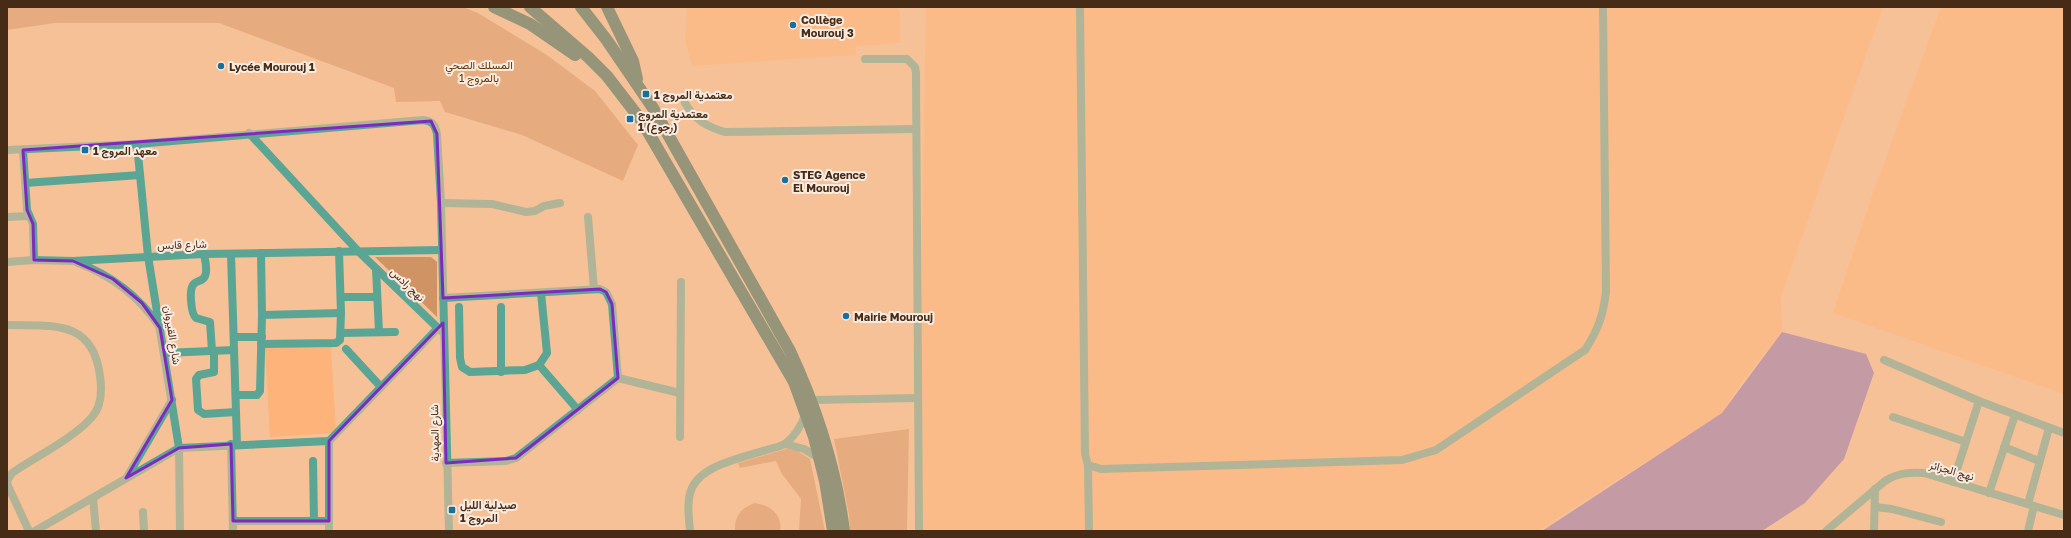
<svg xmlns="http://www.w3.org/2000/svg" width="2071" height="538" font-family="'Golos Text',Vazirmatn,sans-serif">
	<rect width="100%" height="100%" fill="#f7c198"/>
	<!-- built -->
	<g fill="#fdb379">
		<polygon points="687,7 897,7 900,11 900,43 856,46 856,55 692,66 685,40"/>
		<polygon points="926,7 1883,7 1781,297 1782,332 1741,383 1722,413 1538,531 922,531 920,370"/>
		<polygon points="1941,7 2064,7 2064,394 1833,313 1870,201"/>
		<polygon points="331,344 336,433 270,437 265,347"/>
	</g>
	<!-- green -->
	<g fill="#d09363">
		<polygon points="7,7 463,7 478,13 547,55 595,91 638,145 623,181 522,135 445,112 440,101 396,102 394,88 219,23 55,23 7,30"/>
		<polygon points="375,257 431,257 437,262 437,317"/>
		<polygon points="909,429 907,531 850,531 849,515 834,439"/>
		<polygon points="786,449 796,450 810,459 825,531 799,531 801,499 782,474 776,461 740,468 738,463"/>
		<path d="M755,503c15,2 28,12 25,28h-45c-1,-15 7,-24 20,-28z"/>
	</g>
	<!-- water -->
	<polygon fill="#856cb6" points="1782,332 1866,354 1874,373 1844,459 1805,503 1762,531 1542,531 1722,413"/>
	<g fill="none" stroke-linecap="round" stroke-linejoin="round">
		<!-- minor -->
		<g stroke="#5ba595" stroke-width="8">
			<path d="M1080,7l5,447 3,11 13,4 301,-9 34,-10 149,-100c13,-20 18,-34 21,-58l-3,-285"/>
			<polyline points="865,59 907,59 915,67 916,73 919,531"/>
			<path d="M685,103c10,17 22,24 40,29l190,-3"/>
			<polyline points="249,133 358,251 441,331"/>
			<polyline points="137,144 148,256 179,448 180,531"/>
			<path d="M7,150l130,-6 286,-24c10,1 12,5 14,14l4,69 8,328"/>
			<polyline points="23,150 27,210 33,224 34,260"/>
			<polyline points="25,183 140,175"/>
			<polyline points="441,203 492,204 526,212 535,211 544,206 560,203"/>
			<polyline points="7,217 29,216"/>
			<polyline points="588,217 594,289"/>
			<path d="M204,254c1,6 4,16 1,22 -2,6 -9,4 -12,9 -4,6 -2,29 3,33l14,4 2,29"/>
			<polyline points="231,254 237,444"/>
			<polyline points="7,262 34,260 73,261 204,254 442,250"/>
			<path d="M76,262c35,13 62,33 83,64"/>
			<polyline points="376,269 379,332"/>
			<polyline points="341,297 377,297"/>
			<polyline points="443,298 600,289 606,292 612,304 618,378 516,458 506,461 446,463"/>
			<polyline points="459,307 460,358 462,367 470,372 525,370 539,365 547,353 541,293"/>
			<polyline points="501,307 501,372"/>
			<polyline points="262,315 341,313"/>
			<path d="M7,325c45,1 86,-6 93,51 2,14 2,30 -8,41 -18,21 -57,40 -80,56l-5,8 1,5 21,45"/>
			<polyline points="342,333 395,332"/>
			<polyline points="234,337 262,337"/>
			<polyline points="261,344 336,343 340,340 341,313 339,251"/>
			<polyline points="346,349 381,387"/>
			<polyline points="214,351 214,372 199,375 196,379 198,410 204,414 236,412"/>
			<polyline points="164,353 234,350"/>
			<polyline points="1884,360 1979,401 2064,433"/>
			<polyline points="539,365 578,410"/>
			<polyline points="618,378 680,393"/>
			<polyline points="236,395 257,395 260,391 262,315 261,253"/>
			<polyline points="812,400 917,398"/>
			<polyline points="1893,417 1966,442"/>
			<polyline points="680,437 681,282"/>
			<polyline points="231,444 233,531"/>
			<polyline points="785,444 804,449 819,458"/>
			<polyline points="2004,447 2039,461"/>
			<polyline points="313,461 314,521"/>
			<polyline points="1088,465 1089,531"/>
			<polyline points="127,477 172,400"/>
			<polyline points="1953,482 1979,401"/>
			<polyline points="1989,493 2015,415"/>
			<polyline points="93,498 96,531"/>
			<polyline points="2028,504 2049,428"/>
			<polyline points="1875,507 1892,509 1941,522"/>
			<polyline points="143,512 144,531"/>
			<polyline points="233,521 329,521"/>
			<polyline points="35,531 179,448 329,441 438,328"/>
			<polyline points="329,531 329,441"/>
			<path d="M690,531c-1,-13 -4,-30 2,-43 10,-23 52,-31 74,-38 6,-2 15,-3 20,-7 10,-8 16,-19 20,-30"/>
			<path d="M1826,531l59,-50c13,-8 24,-9 39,-8l140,42"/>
			<polyline points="1874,531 1875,489"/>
			<polyline points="2028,531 2034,506"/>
		</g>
		<!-- highway -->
		<g stroke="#1f6155" stroke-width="12">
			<polyline points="494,7 530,24 575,55"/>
			<polyline points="530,7 588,57 607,76 641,120 794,382 814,437 825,481 833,531"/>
			<path d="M581,7l25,32 47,69 137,243c27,58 46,116 54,180"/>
			<polyline points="607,7 633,61 637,79"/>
		</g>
	</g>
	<!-- marked area -->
	<path d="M0 0H2071V538H0ZM431,121l6,13 6,164 157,-9 6,3 6,12 6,74 -102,80 -70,5 -3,-140 -114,118v80h-96l-2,-77 -52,4 -53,30 46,-78 -12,-72 -18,-25 -29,-24 -40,-18 -39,-1 -1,-36 -6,-14 -4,-60z" fill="#f7c198" fill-opacity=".55" fill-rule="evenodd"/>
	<path fill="none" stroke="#7b2cbf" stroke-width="3" stroke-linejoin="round" d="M431,121l6,13 6,164 157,-9 6,3 6,12 6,74 -102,80 -70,5 -3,-140 -114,118v80h-96l-2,-77 -52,4 -53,30 46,-78 -12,-72 -18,-25 -29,-24 -40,-18 -39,-1 -1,-36 -6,-14 -4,-60z"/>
	<!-- markers -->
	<g fill="#1771a0" stroke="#faebe1" stroke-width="1.5">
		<circle cx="793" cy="25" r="4"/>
		<circle cx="221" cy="66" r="4"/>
		<rect x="642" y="90" width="8" height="8" rx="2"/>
		<rect x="626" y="115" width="8" height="8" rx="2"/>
		<rect x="81" y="146" width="8" height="8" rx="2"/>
		<circle cx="785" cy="180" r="4"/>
		<circle cx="846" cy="316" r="4"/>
		<rect x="448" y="506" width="8" height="8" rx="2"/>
	</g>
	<g text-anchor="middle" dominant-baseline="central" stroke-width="4" stroke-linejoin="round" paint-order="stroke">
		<!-- poi labels -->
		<g font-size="11" font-weight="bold" fill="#462c16" stroke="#faebe1" text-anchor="start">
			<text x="801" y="19">Collège<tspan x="801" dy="13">Mourouj 3</tspan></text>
			<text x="229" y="66">Lycée Mourouj 1</text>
			<text x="654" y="94">معتمدية المروج 1</text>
			<text x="638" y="113">معتمدية المروج<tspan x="638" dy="13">1 (رجوع)</tspan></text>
			<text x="93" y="150">معهد المروج 1</text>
			<text x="793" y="174">STEG Agence<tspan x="793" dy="13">El Mourouj</tspan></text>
			<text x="854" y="316">Mairie Mourouj</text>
			<text x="460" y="504">صيدلية الليل<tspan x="460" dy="13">المروج 1</tspan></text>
		</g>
		<!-- park labels -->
		<g font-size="11" fill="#623405" stroke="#faebe1">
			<text x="479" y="64">المسلك الصحي<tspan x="479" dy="13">بالمروج 1</tspan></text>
		</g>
		<!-- street labels -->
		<g font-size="11" fill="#462c16" stroke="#faebe1">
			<text transform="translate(182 244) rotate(-2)">شارع قابس</text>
			<text transform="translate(408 284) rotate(44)">نهج رادس</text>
			<text transform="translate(173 335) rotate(81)">شارع القيروان</text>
			<text transform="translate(434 433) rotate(-91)">شارع المهدية</text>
			<text transform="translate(1952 470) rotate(16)">نهج الجزائر</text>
		</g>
	</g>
	<!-- border -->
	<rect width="2071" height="538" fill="none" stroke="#462c16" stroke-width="16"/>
</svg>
